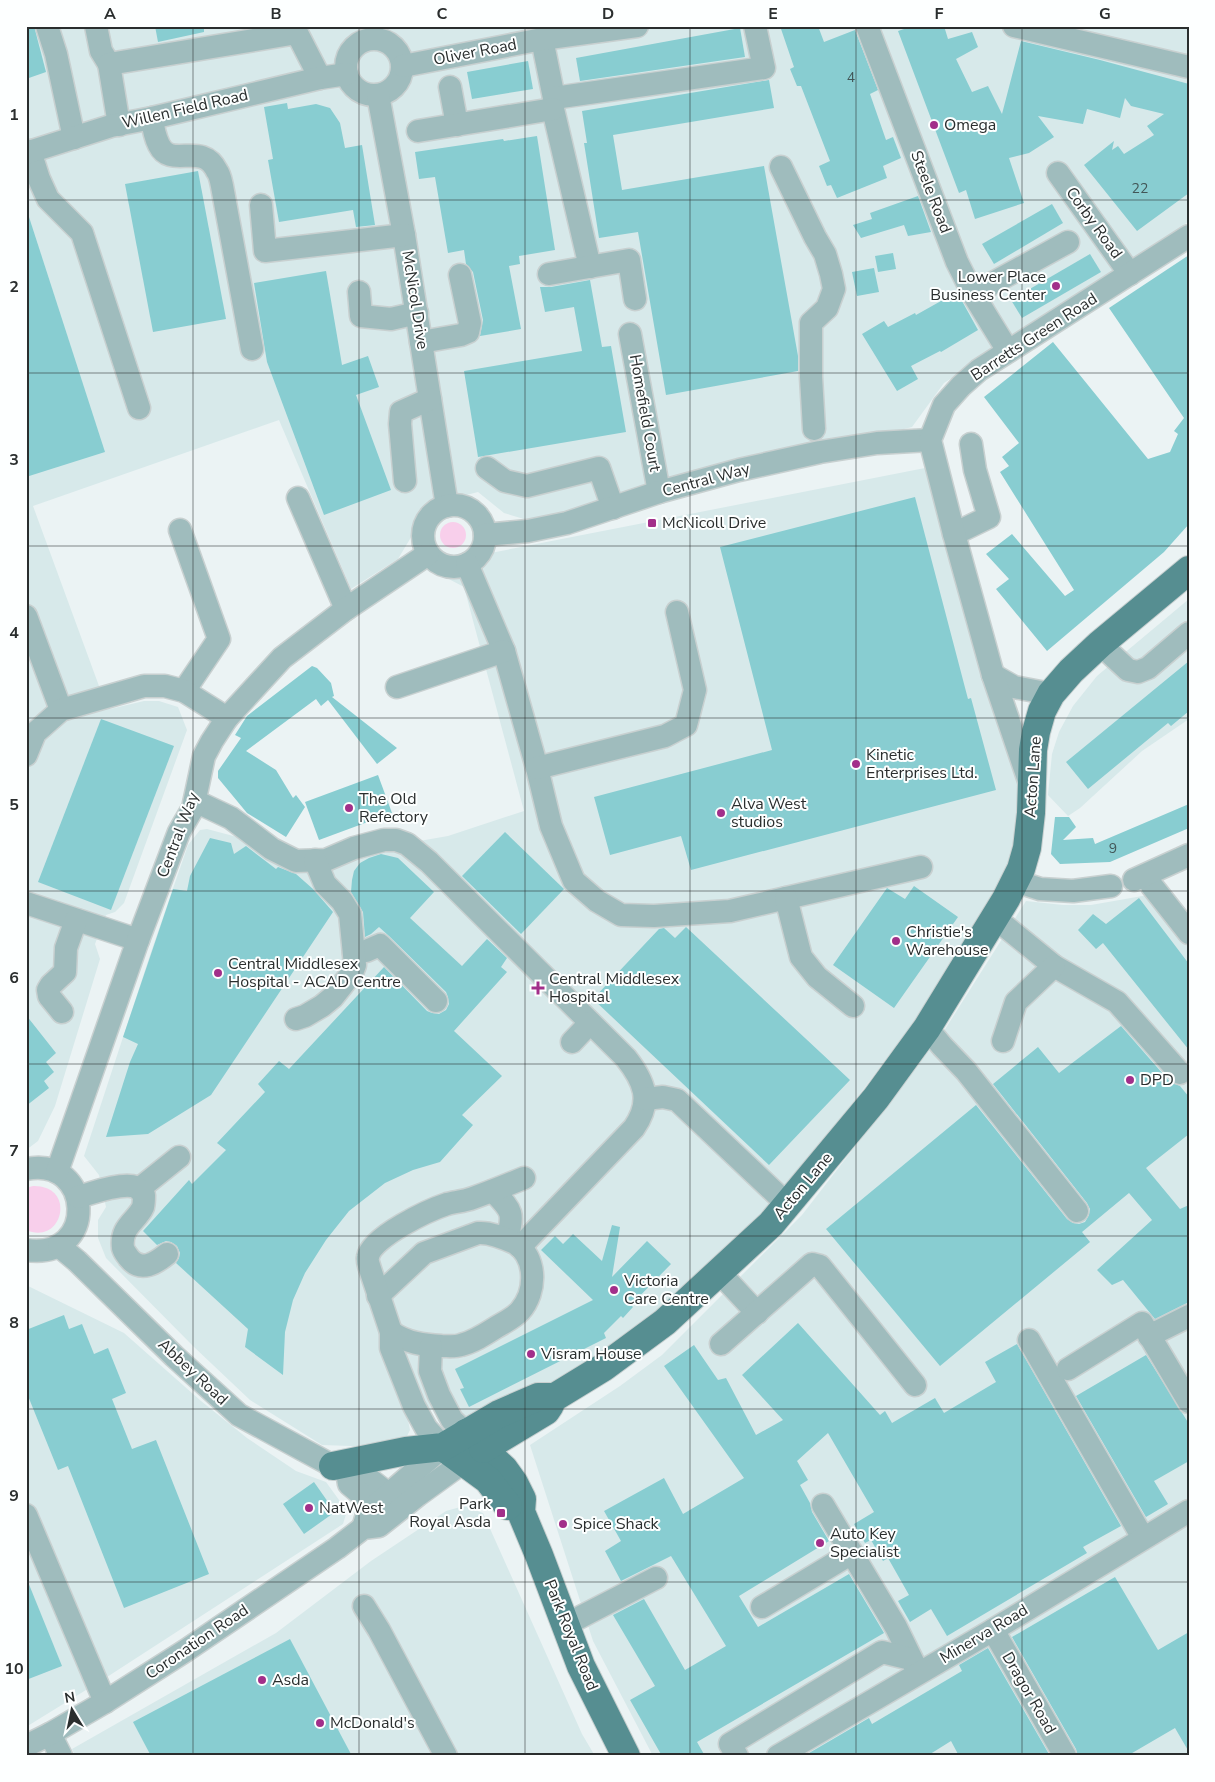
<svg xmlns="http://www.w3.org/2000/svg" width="1215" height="1782" font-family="'Nunito Sans',sans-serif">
	<rect width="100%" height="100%" fill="#ebf3f4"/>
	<!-- built -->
	<g fill="#d7e9ea">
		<polygon points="26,26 1189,26 1189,221 1139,260 944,383 912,427 537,523 504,513 478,492 431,504 398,559 351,589 279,420 33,506 99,686 110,709 144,701 159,701 178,707 187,730 124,903 115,912 106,915 95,944 100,959 55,1106 38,1141 26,1150"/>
		<polygon points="925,468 1019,787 1012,885 914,1022 782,1197 646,1324 556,1388 467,1419 449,1402 408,1420 410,1430 405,1440 379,1447 322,1445 250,1400 194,1347 106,1258 98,1238 98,1220 106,1207 99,1175 84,1156 150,955 188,845 200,830 207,829 256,842 309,872 379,848 448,836 524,811 464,587 424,566"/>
		<polygon points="1189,599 1189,719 1142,751 1080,808 1068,816 1048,795 1052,754 1059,732 1073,706 1097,676"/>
		<polygon points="1148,895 1189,948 1189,1756 653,1756 593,1641 530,1445 620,1386 662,1355 802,1215 942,1034 1026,901 1063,905 1091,905"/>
		<polygon points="26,1285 124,1333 201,1401 247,1438 296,1471 326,1482 347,1511 343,1524 107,1677 26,1727"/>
		<polygon points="464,1506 483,1513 582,1734 595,1756 75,1756 72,1749 276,1633 371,1561 446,1511"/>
	</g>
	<!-- green -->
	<g fill="#f8cfeb">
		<circle cx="453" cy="535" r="13"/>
		<path d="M33,1186c44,-1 30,60 -7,44v-42z"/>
	</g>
	<!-- building -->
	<g fill="#88cdd1">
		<polygon points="26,26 34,26 46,72 26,79"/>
		<polygon points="155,26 204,26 204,32 158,42"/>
		<polygon points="780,26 818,26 824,42 855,30 878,90 870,94 886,140 893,137 901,158 883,166 887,178 837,198 831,185 827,186 819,166 830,161 801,86 797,86 790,69 794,67"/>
		<polygon points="913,26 944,26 948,39 972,32 978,47 956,59 972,92 988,86 1002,114 1021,41 1100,60 1189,84 1189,193 1137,231 1084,165 1114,141 1112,150 1118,146 1124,154 1154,135 1147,126 1164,114 1131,106 1125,98 1120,118 1087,109 1083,124 1038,116 1054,137 1029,153 1009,158 1024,203 975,219 966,190 959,193 898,31"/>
		<polygon points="740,28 745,57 580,81 576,58"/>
		<polygon points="528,61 533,89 472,99 467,72"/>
		<polygon points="769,80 774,108 613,135 622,190 764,166 798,356 798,371 666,395 638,232 599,238 584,143 587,143 582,111"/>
		<polygon points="287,103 288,109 316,104 330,108 340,123 345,148 362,145 375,225 356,227 353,210 279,222 268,160 273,159 264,107"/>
		<polygon points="537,136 555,250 519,256 520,264 509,266 521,329 480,336 483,320 473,272 466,264 464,250 448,253 435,177 419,179 415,152 503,139 504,141"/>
		<polygon points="198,171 226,319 153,332 125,184"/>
		<polygon points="918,196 931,232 908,236 904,225 861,238 853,225 872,219 870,213"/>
		<polygon points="1052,204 1063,223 994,264 982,244"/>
		<polygon points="26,217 29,217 105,452 26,477"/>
		<polygon points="893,253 896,269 878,272 875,256"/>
		<polygon points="1090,254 1101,272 1022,318 1011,300"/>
		<polygon points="1189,255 1189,524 1164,552 1047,651 996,589 1009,579 986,554 1012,534 1065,596 1074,590 1000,472 1009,466 1002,457 1019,443 984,397 1053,342 1148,459 1170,452 1178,434 1174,431 1184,418 1109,308"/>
		<polygon points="874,268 879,292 857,296 852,272"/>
		<polygon points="326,271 342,365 368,356 379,387 356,395 391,490 324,515 267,362 254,283"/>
		<polygon points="590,280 602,347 611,346 626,432 478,457 464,371 582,351 574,307 545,312 540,287 551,287"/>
		<polygon points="957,292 978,330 941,352 940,351 911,366 918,379 897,391 862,334 884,321 888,327 915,313 916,315"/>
		<polygon points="915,497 968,699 971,698 996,790 691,870 681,836 610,855 594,797 772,750 720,547"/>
		<polygon points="1189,661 1189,711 1171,726 1168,723 1088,789 1066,762"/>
		<polygon points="312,666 317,668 331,683 334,696 332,697 397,748 377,764 328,700 321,706 316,699 246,751 276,770 293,798 296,795 305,807 286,837 247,813 218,778 218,771 241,738 235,735 247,716"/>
		<polygon points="101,719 174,746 111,910 38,882"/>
		<polygon points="378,775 392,813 319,840 305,802"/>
		<polygon points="1189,804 1189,828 1110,862 1060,864 1051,854 1055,817 1069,817 1076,827 1063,840 1093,838 1095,844"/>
		<polygon points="505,832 564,889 521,934 462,876"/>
		<polygon points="210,838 231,843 234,854 246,846 276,869 278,867 296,874 313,889 333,912 211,1095 148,1134 106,1137 130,1062 138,1044 123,1037 173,889 187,891 190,876"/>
		<polygon points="381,854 398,858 434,892 410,918 462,966 487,939 507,958 501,967 507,972 454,1031 502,1076 462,1115 473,1125 440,1162 413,1170 385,1183 349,1211 326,1240 305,1273 293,1300 285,1332 283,1375 245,1347 248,1329 176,1263 179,1258 180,1253 177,1246 171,1242 166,1241 157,1245 143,1231 189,1180 192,1184 226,1150 217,1143 265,1092 258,1084 279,1061 289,1069 384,967 427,1011 432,1013 439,1014 446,1010 449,1004 448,997 446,992 389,936 379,927 371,934 365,937 363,912 351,892 352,880 354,871 360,863 369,858"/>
		<polygon points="914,886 958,917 894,1008 833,965 887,888 905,899"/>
		<polygon points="1139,898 1189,964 1189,1050 1103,943 1096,949 1078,930 1093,914 1106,924"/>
		<polygon points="686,927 850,1080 769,1165 593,999 659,929 664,928 675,938"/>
		<polygon points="26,1015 56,1053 46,1062 54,1072 44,1081 49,1088 26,1106"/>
		<polygon points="1121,1026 1170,1082 1180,1086 1189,1097 1189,1134 1146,1168 1180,1209 1189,1205 1189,1302 1155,1319 1123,1280 1112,1285 1097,1270 1152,1220 1129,1193 1082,1232 1090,1242 940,1366 826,1229 976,1105 1067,1219 1073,1223 1079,1224 1085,1222 1089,1215 1090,1209 1087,1203 993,1084 1038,1047 1059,1073"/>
		<polygon points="612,1225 620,1227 612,1277 647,1241 671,1264 631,1305 633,1307 623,1318 621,1316 604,1333 606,1338 469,1407 460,1389 464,1388 455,1369 593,1300 541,1250 555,1236 563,1244 573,1234 602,1261"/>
		<polygon points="64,1315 69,1329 82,1324 94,1354 108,1348 126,1393 112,1399 132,1449 156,1440 209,1574 124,1608 68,1466 58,1470 26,1391 26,1330"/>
		<polygon points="798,1323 880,1415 885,1411 892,1423 935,1398 944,1413 996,1382 985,1362 1017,1344 1121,1526 1083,1547 1087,1553 947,1636 931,1609 910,1622 898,1601 909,1595 888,1558 883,1561 871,1540 865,1543 854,1524 874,1512 828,1433 797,1461 808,1480 800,1485 810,1503 812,1512 829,1541 739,1596 758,1627 849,1574 884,1633 697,1742 705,1756 662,1756 630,1700 655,1686 613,1615 644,1599 685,1670 726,1646 671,1556 621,1581 605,1551 621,1541 604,1511 664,1478 683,1514 744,1478 664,1366 694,1345 718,1380 726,1378 756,1435 783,1420 742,1375"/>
		<polygon points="1146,1355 1189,1424 1189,1461 1154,1481 1168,1504 1146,1517 1076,1396"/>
		<polygon points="314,1482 335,1512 304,1534 283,1504"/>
		<polygon points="26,1577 62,1666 26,1680"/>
		<polygon points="1115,1577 1158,1650 1189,1632 1189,1752 1175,1728 1127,1756 1078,1756 1076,1749 1012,1637"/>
		<polygon points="290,1639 352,1756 151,1756 133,1722"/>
		<polygon points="988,1648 1050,1756 959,1756 951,1741 927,1756 804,1756 869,1718 872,1724 962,1671 959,1665"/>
	</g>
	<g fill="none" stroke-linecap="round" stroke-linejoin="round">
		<!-- minor casing -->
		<g stroke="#c8d0d0" stroke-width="25">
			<g id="minor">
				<polyline points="47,26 56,54 74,138"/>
				<polyline points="96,26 101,51 109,64"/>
				<polyline points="867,26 957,262 973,294 1008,351"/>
				<polyline points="1014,26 1189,67"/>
				<circle cx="374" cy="67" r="28"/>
				<polyline points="542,39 554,98 553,109 590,267"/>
				<polyline points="403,66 542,39 637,26"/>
				<polyline points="450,87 457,125"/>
				<polyline points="378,95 404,235 447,506"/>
				<polyline points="554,98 764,68 755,26"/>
				<path d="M152,118c1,9 3,19 7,27 12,25 43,-5 58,26 3,4 4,10 5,15l30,163"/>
				<polyline points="119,125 109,64 297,33 320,78"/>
				<polyline points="418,131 553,109"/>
				<polyline points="30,151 39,179 48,199 82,233 139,408"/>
				<polyline points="26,153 111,126 152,118 320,78 347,74"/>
				<polyline points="781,167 815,237 825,254 831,274 834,289 827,308 811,323 811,377 814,429"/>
				<polyline points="1058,173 1130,274"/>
				<polyline points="261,205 265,251 404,235"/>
				<polyline points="549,274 629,260 635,299"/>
				<polyline points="359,292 361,316 391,319 417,313"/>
				<polyline points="973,294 1068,242"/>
				<polyline points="630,334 659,492"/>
				<polyline points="421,342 461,335 468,332 470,323 460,275"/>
				<polyline points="487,468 505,481 527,486 599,468 613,508"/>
				<polyline points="405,481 400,424 401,412 430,399"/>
				<polyline points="298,498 346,609"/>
				<circle cx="454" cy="536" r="31"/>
				<polyline points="180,530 219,639 184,691"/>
				<polyline points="954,534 989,517 975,470 971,444"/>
				<polyline points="485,535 528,531 567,523 659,492 739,470 820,452 877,443 930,440"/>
				<polyline points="467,564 504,651 537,768 551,826 574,881 597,901 621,915 654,916 730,911 921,867"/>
				<polyline points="26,616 61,710"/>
				<polyline points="1100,644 1128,670 1138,672 1148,668 1189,633"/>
				<polyline points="993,675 1014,687 1051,694"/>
				<polyline points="397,687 504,651"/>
				<polyline points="26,755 35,733 61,710 144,686 165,686 184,691 227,718"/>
				<polyline points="537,768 665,736 686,725 695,690 677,612"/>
				<polyline points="1029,781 993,675 954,534 930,440 944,405 961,386 979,370 1189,236"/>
				<path d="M195,801l36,17 41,31 24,12 30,-1 28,-12 30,-8h12l11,4 22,18 197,196c18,23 27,43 8,70l-114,119"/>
				<polyline points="1147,875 1152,886 1189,933"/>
				<polyline points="1134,880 1189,855"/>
				<polyline points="1015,881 1040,889 1073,891 1111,886"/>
				<polyline points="786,898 801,957 817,977 853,1006"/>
				<polyline points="26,903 138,940"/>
				<polyline points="993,920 1006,927 1054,966 1117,1002 1180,1073"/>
				<polyline points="354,953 366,951 380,945 436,1001"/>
				<polyline points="62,1012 49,996 48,990 51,985 65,972 66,948 76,920"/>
				<polyline points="296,1019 305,1016 322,1006 333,997 352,973 355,965 350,914 342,901 325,884 315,860"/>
				<polyline points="927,1028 942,1046 966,1071 1077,1211"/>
				<polyline points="1003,1041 1016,1002 1054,966"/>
				<polyline points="572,1042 590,1023"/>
				<polyline points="645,1099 663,1097 677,1100 787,1204"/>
				<path d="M26,1169c67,-14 73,92 0,81"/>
				<polyline points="57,1172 138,940 179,832 193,808 204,756 212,741 227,718 282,658 346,609 428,554"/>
				<polyline points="139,1189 179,1157"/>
				<path d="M493,1191c18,19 22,21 14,48"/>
				<path d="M78,1197c14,-4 44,-15 58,-10 3,2 6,5 8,8 0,3 0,8 -1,12 -6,14 -23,19 -20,41 1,4 4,7 6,10 12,15 27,5 38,-4"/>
				<polyline points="59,1246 77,1261 174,1356 239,1415 333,1466 347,1472 359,1471 400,1503"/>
				<polyline points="719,1272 757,1313"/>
				<path d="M378,1296l46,-43 54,-20c12,-1 26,5 37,10 22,14 22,49 5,68 -6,7 -17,12 -25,17 -11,7 -22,14 -34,17 -6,2 -13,1 -19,1 -19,-1 -35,-3 -51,-14"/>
				<polyline points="1149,1336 1189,1316"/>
				<polyline points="1029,1340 1143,1538"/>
				<polyline points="721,1344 812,1264 820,1266 915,1385"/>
				<polyline points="431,1346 430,1371 439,1395 452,1420 466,1433"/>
				<polyline points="1068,1369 1142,1323 1189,1402"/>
				<polyline points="347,1472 349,1484 387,1516"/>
				<polyline points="823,1505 896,1627 916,1668"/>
				<polyline points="26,1515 105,1702"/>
				<path d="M363,1528l4,-13 8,-9 68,-59 -17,-19 -12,-22 -23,-58v-16l-21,-63c-1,-4 -3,-8 -2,-12 3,-20 61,-47 79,-53 8,-2 18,-3 26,-6 17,-6 34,-13 51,-20"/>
				<polyline points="364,1606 379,1630 446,1756"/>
				<polyline points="762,1607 852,1553"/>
				<polyline points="565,1625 656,1578"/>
				<polyline points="993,1630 1065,1756"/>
				<polyline points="50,1734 61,1756"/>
				<polyline points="26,1746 50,1734 105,1702 185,1651 337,1548 363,1528 379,1526 418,1495 476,1453"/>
				<polyline points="737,1756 730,1744 882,1652 911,1659"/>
				<polyline points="778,1756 993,1630 1189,1511"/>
			</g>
		</g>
		<!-- major casing -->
		<g stroke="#c8d0d0" stroke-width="30">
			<g id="major">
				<polyline points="466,1433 504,1469 514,1483 522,1499 521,1512 539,1555 581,1666 626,1756"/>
				<polyline points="443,1447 488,1480 508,1506"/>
				<polyline points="483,1449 546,1411 550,1405"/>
				<polyline points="333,1466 406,1451 443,1447 499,1414 538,1397 555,1397 604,1367 665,1322 771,1224 876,1098 927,1028 1006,899 1021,869 1027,848 1031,813 1033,750 1036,732 1042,711 1051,694 1071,671 1100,644 1189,570"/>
			</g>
		</g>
		<!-- minor -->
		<use href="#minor" stroke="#9fbcbd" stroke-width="22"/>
		<!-- major -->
		<use href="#major" stroke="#568e91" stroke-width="28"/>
	</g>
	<!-- grid -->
	<path fill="none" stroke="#2a2e2e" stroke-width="1" stroke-opacity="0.55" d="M193,26v1730M359,26v1730M525,26v1730M690,26v1730M856,26v1730M1022,26v1730M26,200h1163M26,373h1163M26,546h1163M26,718h1163M26,891h1163M26,1064h1163M26,1236h1163M26,1409h1163M26,1582h1163"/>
	<!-- markers -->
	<g fill="#a22f8a" stroke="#fdffff" stroke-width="2">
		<circle cx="934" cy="125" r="5"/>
		<circle cx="1056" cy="286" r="5"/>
		<rect x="647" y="518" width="10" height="10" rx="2.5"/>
		<circle cx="856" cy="764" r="5"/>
		<circle cx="349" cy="808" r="5"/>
		<circle cx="721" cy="813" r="5"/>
		<circle cx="896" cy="941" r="5"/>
		<circle cx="218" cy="973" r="5"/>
		<path d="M535.5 980.5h5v5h5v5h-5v5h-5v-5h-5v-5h5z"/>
		<circle cx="1130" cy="1080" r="5"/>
		<circle cx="614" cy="1290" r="5"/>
		<circle cx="531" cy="1354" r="5"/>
		<circle cx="309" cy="1508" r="5"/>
		<rect x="496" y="1508" width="10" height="10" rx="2.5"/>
		<circle cx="563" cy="1524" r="5"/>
		<circle cx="820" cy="1543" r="5"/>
		<circle cx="262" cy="1680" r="5"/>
		<circle cx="320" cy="1723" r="5"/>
	</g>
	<g text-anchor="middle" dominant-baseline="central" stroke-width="4" stroke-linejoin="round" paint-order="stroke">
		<!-- number labels -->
		<g font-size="14" fill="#425657">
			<text x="851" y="77">4</text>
			<text x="1140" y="188">22</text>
			<text x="1113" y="848">9</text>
		</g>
		<!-- street labels -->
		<g font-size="16" fill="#2a2e2e" stroke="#fdffff">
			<text transform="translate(475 52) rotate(-11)">Oliver Road</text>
			<text transform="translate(185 109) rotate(-13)">Willen Field Road</text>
			<text transform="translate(931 192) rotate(69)">Steele Road</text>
			<text transform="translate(1094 223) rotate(54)">Corby Road</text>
			<text transform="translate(415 300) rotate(81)">McNicol Drive</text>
			<text transform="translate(1034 337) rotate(-33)">Barretts Green Road</text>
			<text transform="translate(645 413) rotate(80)">Homefield Court</text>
			<text transform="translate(706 480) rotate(-15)">Central Way</text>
			<text transform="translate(1033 777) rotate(-86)">Acton Lane</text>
			<text transform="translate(178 835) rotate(-69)">Central Way</text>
			<text transform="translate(803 1186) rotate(-50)">Acton Lane</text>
			<text transform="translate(193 1372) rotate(43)">Abbey Road</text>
			<text transform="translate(984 1634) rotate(-31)">Minerva Road</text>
			<text transform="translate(571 1635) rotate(68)">Park Royal Road</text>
			<text transform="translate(197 1642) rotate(-34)">Coronation Road</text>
			<text transform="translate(1029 1693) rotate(60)">Dragor Road</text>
		</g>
		<!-- poi labels -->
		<g font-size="16" fill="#2a2e2e" stroke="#fdffff" text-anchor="start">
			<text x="944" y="125">Omega</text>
			<text x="1046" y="277" text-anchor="end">Lower Place<tspan x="1046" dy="18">Business Center</tspan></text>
			<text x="662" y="523">McNicoll Drive</text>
			<text x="866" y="755">Kinetic<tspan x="866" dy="18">Enterprises Ltd.</tspan></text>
			<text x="359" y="799">The Old<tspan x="359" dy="18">Refectory</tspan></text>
			<text x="731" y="804">Alva West<tspan x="731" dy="18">studios</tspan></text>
			<text x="906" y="932">Christie's<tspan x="906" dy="18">Warehouse</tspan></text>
			<text x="228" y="964">Central Middlesex<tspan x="228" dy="18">Hospital - ACAD Centre</tspan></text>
			<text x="549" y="979">Central Middlesex<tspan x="549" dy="18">Hospital</tspan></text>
			<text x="1140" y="1080">DPD</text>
			<text x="624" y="1281">Victoria<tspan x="624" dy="18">Care Centre</tspan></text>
			<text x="541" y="1354">Visram House</text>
			<text x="491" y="1504" text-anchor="end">Park<tspan x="491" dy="18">Royal Asda</tspan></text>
			<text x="319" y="1508">NatWest</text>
			<text x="573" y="1524">Spice Shack</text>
			<text x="830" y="1534">Auto Key<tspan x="830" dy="18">Specialist</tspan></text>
			<text x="272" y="1680">Asda</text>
			<text x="330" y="1723">McDonald's</text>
		</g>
	</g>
	<!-- border -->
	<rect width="1215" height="1782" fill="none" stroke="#fdffff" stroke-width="55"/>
	<!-- north arrow -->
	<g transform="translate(72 1710) rotate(350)" stroke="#fdffff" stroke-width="4" paint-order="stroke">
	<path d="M0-4L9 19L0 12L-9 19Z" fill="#2a2e2e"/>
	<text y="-8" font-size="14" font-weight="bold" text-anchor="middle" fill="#2a2e2e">N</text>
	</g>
	<rect x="28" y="28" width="1160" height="1726" fill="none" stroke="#2a2e2e" stroke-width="2"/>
	<g font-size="16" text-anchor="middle" font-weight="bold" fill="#2a2e2e">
		<text x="110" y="19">A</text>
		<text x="276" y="19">B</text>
		<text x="442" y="19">C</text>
		<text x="608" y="19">D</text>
		<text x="773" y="19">E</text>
		<text x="939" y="19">F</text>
		<text x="1105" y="19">G</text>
		<text x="14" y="120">1</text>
		<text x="14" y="292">2</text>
		<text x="14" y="465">3</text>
		<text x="14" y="638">4</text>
		<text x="14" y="810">5</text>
		<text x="14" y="983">6</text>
		<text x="14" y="1156">7</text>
		<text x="14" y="1328">8</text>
		<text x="14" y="1501">9</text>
		<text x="14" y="1674">10</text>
	</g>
</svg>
